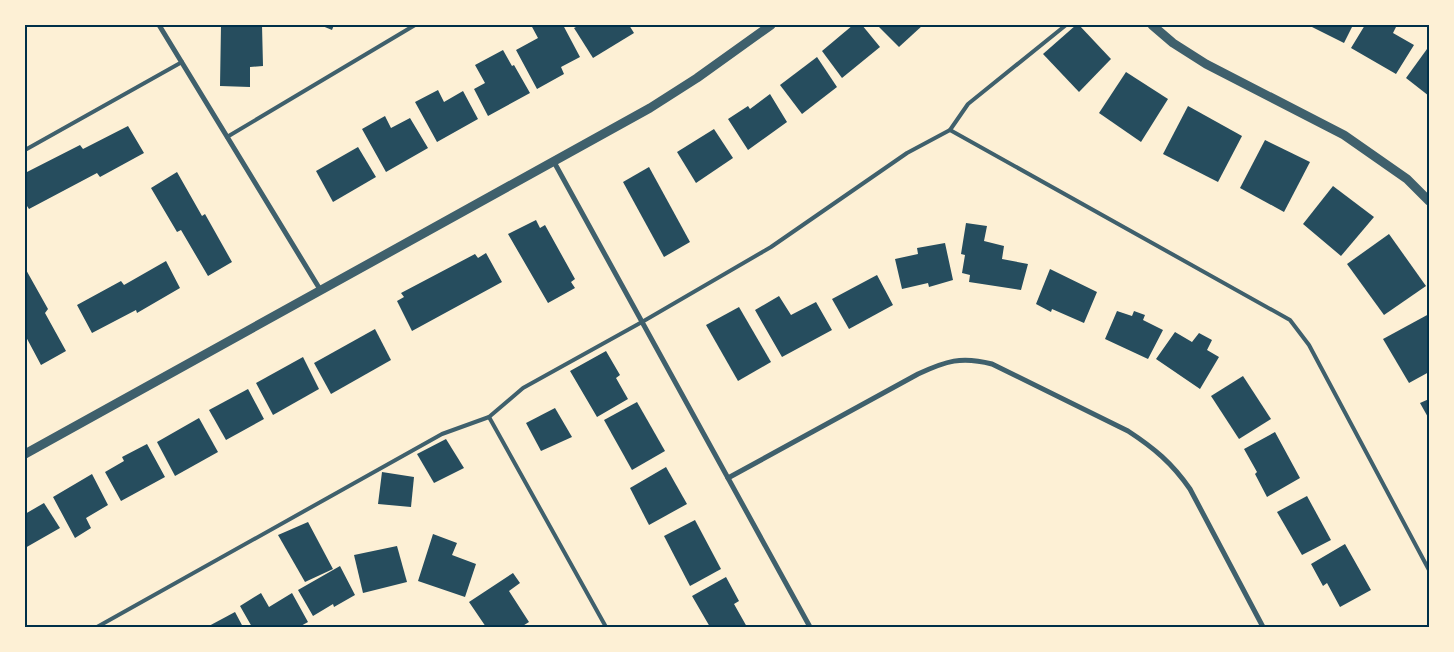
<svg xmlns="http://www.w3.org/2000/svg" width="1454" height="652" font-family="Quicksand,sans-serif">
	<rect width="100%" height="100%" fill="#fdf0d5"/>
	<!-- building -->
	<g fill="#264d5e">
		<polygon points="221,25 262,25 263,66 250,67 250,87 220,86"/>
		<polygon points="320,25 334,25 332,30"/>
		<polygon points="531,25 563,25 580,57 561,67 564,74 537,89 516,50 538,38"/>
		<polygon points="580,25 629,25 634,33 593,58 574,28"/>
		<polygon points="853,25 862,25 880,47 842,78 822,51"/>
		<polygon points="877,25 923,25 899,47"/>
		<polygon points="1076,25 1079,25 1111,59 1079,92 1043,54"/>
		<polygon points="1308,25 1353,25 1344,43"/>
		<polygon points="1365,25 1397,25 1393,33 1414,45 1396,74 1351,48"/>
		<polygon points="1427,49 1429,50 1429,96 1406,78"/>
		<polygon points="503,50 512,66 514,65 530,93 488,116 474,89 485,83 475,65"/>
		<polygon points="817,57 837,87 802,114 780,85"/>
		<polygon points="1126,72 1168,99 1141,142 1099,113"/>
		<polygon points="438,90 444,102 463,91 478,119 437,142 415,102"/>
		<polygon points="770,94 787,122 748,150 728,119 748,106 750,109"/>
		<polygon points="1188,106 1242,136 1218,182 1163,154"/>
		<polygon points="385,116 391,128 410,118 428,148 386,172 362,129"/>
		<polygon points="128,126 144,153 100,177 97,173 29,209 25,203 25,173 80,145 83,149"/>
		<polygon points="714,129 733,158 696,183 677,152"/>
		<polygon points="1265,140 1310,162 1284,212 1240,188"/>
		<polygon points="358,147 376,177 333,202 316,171"/>
		<polygon points="649,167 690,242 664,257 623,182"/>
		<polygon points="177,172 202,216 205,214 232,262 208,276 181,230 177,232 151,188"/>
		<polygon points="1333,186 1374,217 1341,256 1303,224"/>
		<polygon points="536,220 540,228 545,225 575,279 571,282 575,288 548,303 508,234"/>
		<polygon points="966,223 987,226 984,241 1004,246 1002,259 1028,264 1021,290 969,282 970,275 962,273 965,255 961,254"/>
		<polygon points="1389,234 1426,286 1384,315 1347,264"/>
		<polygon points="945,243 953,280 929,287 928,283 902,289 895,259 918,254 917,248"/>
		<polygon points="486,253 502,282 412,331 397,301 404,297 401,293 475,254 478,258"/>
		<polygon points="166,261 180,288 137,313 136,310 92,333 77,305 121,281 124,285"/>
		<polygon points="25,268 48,309 45,313 66,351 41,365 25,335"/>
		<polygon points="1050,269 1097,292 1084,323 1052,309 1051,312 1036,304"/>
		<polygon points="877,275 893,305 849,329 832,299"/>
		<polygon points="779,296 791,315 816,302 832,330 782,357 755,310"/>
		<polygon points="739,307 771,362 738,381 706,325"/>
		<polygon points="1117,311 1132,316 1134,311 1145,315 1143,320 1163,330 1148,359 1105,339"/>
		<polygon points="1429,314 1429,372 1409,383 1383,339"/>
		<polygon points="375,329 391,360 331,394 314,363"/>
		<polygon points="1175,332 1192,342 1199,333 1212,340 1207,350 1219,357 1200,389 1156,359"/>
		<polygon points="606,351 620,375 616,378 628,399 597,417 570,371"/>
		<polygon points="303,357 319,389 273,415 256,383"/>
		<polygon points="1243,376 1271,419 1239,439 1211,396"/>
		<polygon points="248,389 264,419 226,440 209,410"/>
		<polygon points="1429,399 1429,419 1420,403"/>
		<polygon points="637,402 665,451 632,470 604,420"/>
		<polygon points="555,408 572,437 541,451 526,423"/>
		<polygon points="199,418 218,452 175,476 157,442"/>
		<polygon points="1275,432 1300,478 1267,497 1255,474 1257,472 1244,449"/>
		<polygon points="446,439 464,468 434,483 417,454"/>
		<polygon points="147,444 165,477 121,501 105,472 124,461 122,457"/>
		<polygon points="666,467 687,504 649,525 630,488"/>
		<polygon points="382,472 414,477 411,507 378,504"/>
		<polygon points="92,474 108,505 86,518 91,528 75,538 53,497"/>
		<polygon points="1307,496 1331,540 1302,555 1277,512"/>
		<polygon points="44,503 60,528 25,548 25,514"/>
		<polygon points="695,520 721,569 690,586 664,536"/>
		<polygon points="308,522 333,569 305,582 278,535"/>
		<polygon points="433,534 457,543 452,555 476,564 465,597 418,581"/>
		<polygon points="1345,544 1371,590 1340,607 1327,583 1323,586 1311,564"/>
		<polygon points="397,546 407,582 363,593 354,555"/>
		<polygon points="340,566 355,595 334,607 333,604 313,616 298,590"/>
		<polygon points="513,573 520,583 509,591 529,622 521,627 486,627 469,602"/>
		<polygon points="726,577 739,601 734,604 747,627 710,627 692,596"/>
		<polygon points="261,593 269,607 292,593 308,622 299,627 252,627 240,606"/>
		<polygon points="235,612 243,627 207,627"/>
	</g>
	<g fill="none" stroke-linecap="round" stroke-linejoin="round">
		<!-- service -->
		<g stroke="#3f606c" stroke-width="4">
			<polyline points="950,130 1290,320 1309,345 1429,570"/>
			<polyline points="227,137 415,25"/>
			<polyline points="25,150 182,62"/>
			<polyline points="489,417 606,627"/>
			<polyline points="97,627 442,434 489,417 523,388 642,322 771,247 907,153 950,130 968,104 1066,25"/>
		</g>
		<!-- minor -->
		<g stroke="#3f606c" stroke-width="5">
			<polyline points="159,25 321,291"/>
			<polyline points="554,162 810,627"/>
			<path d="M728,478l190,-104c28,-13 43,-18 74,-10l136,67c26,17 44,32 62,58l73,138"/>
		</g>
		<!-- tertiary -->
		<g stroke="#3f606c" stroke-width="9">
			<polyline points="1152,25 1173,43 1206,64 1344,135 1407,179 1429,201"/>
			<polyline points="25,454 650,108 697,78 771,25"/>
		</g>
	</g>
	<!-- border -->
	<rect width="1454" height="652" fill="none" stroke="#fdf0d5" stroke-width="52"/>
	<rect x="26" y="26" width="1402" height="600" fill="none" stroke="#003049" stroke-width="2"/>
</svg>
